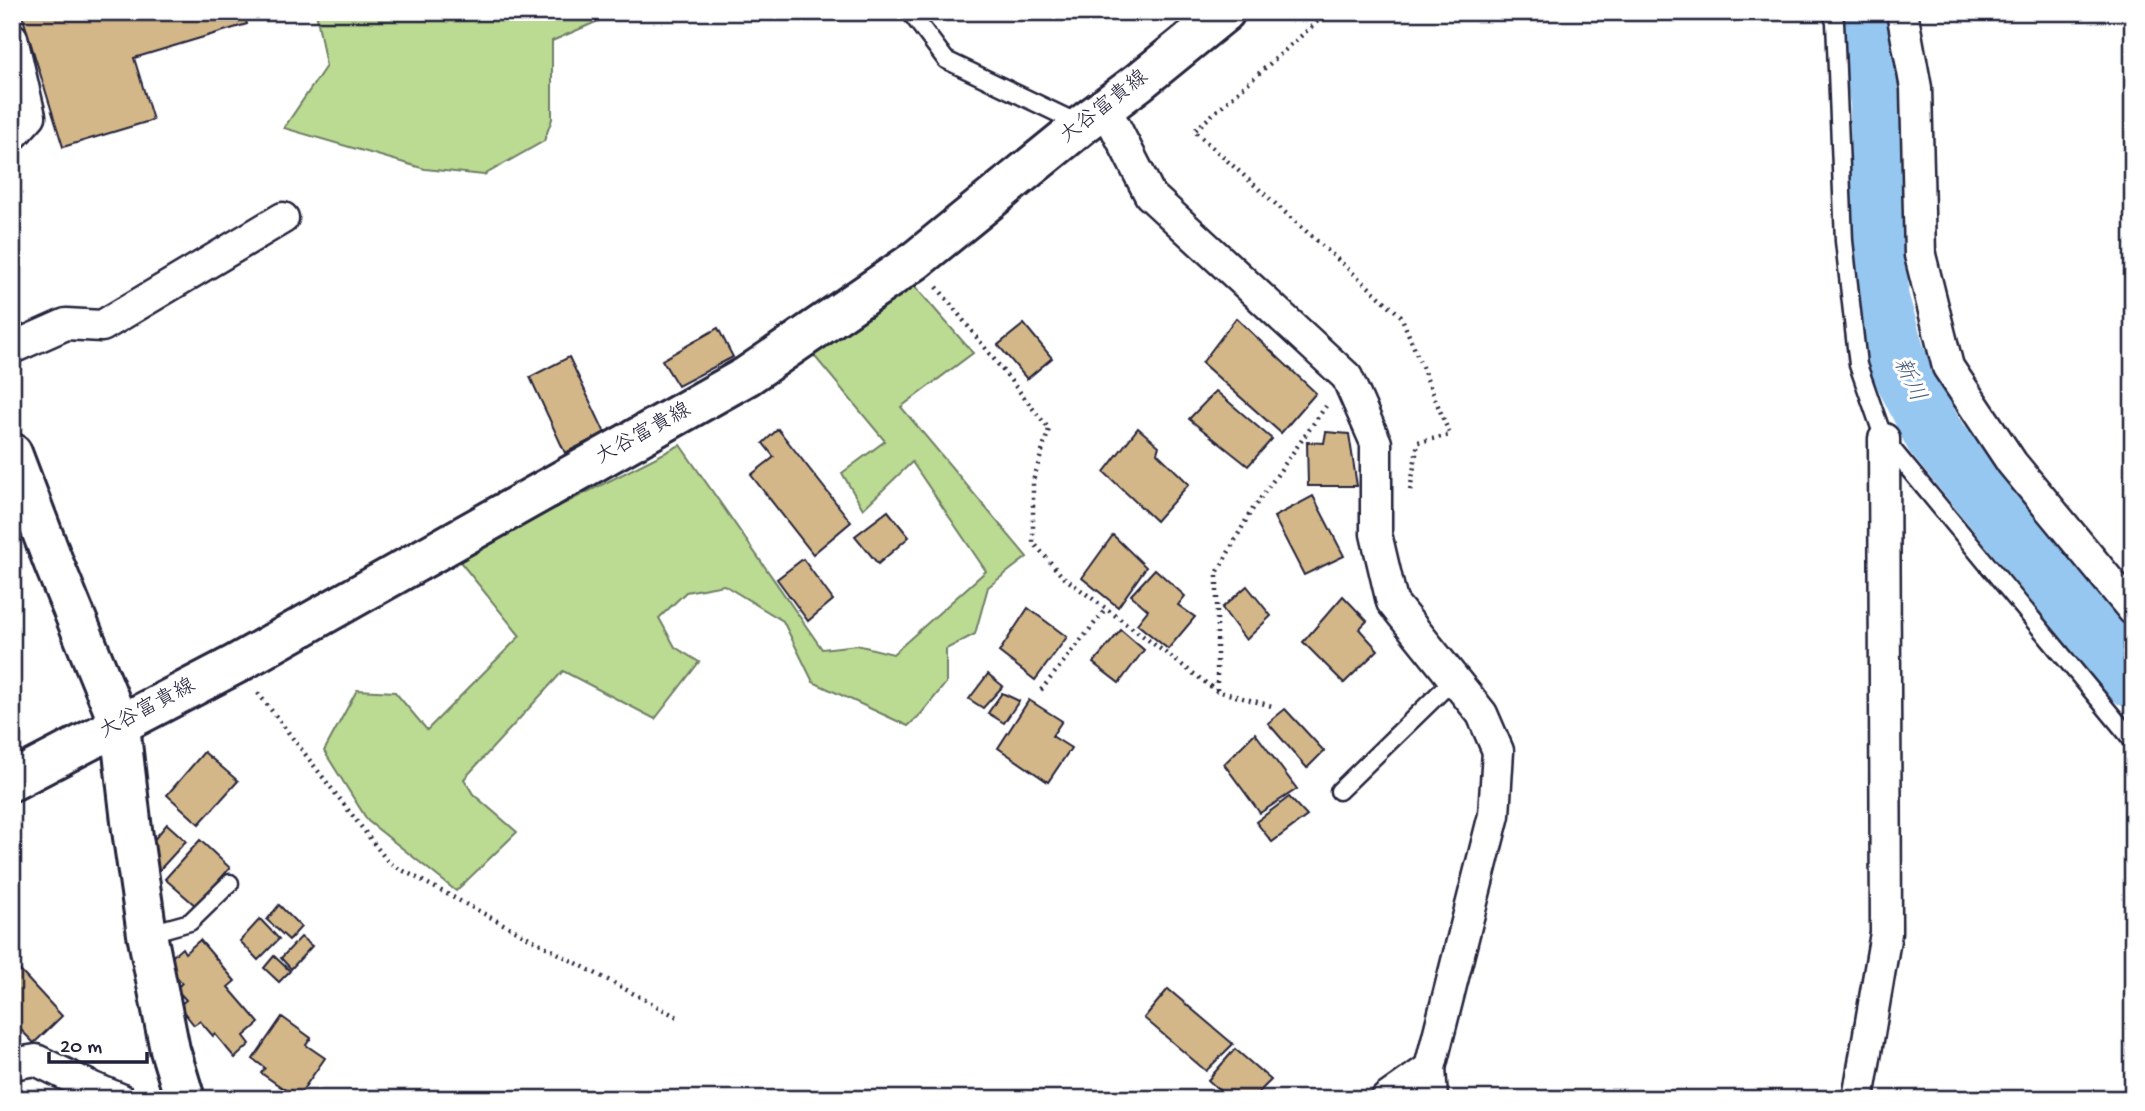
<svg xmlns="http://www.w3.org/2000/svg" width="2145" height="1111" font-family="'Gochi Hand','Klee One',sans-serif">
	<rect width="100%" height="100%" fill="#fff"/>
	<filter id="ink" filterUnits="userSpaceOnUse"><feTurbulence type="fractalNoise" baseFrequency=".0143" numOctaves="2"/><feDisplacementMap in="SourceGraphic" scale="14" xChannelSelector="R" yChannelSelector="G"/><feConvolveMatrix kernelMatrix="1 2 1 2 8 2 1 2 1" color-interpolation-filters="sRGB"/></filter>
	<g filter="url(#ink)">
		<!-- green -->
		<g fill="#bbda92" stroke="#6e7e66" stroke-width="2">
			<polygon points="316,12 619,12 552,41 552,119 544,141 484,175 425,169 284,128 326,66"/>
			<polygon points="912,283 973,353 901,407 1027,557 988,587 975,634 946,649 946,683 921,714 908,726 813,682 783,621 724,585 686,592 659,618 675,647 699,662 655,719 563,671 464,779 473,794 517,832 456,891 368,821 324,751 357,690 395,692 427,730 520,636 457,558 680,445 822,649 857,645 893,654 986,571 912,462 863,509 842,473 885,441 811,352"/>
		</g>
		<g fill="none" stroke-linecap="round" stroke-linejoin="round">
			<!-- river -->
			<polyline stroke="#95c7f1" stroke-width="60" points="1865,12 1880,101 1881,213 1878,296 1896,358 1934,435 2133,678"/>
		</g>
		<!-- building -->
		<g fill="#d3b788" stroke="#22223b" stroke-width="2">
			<polygon points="21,12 243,12 247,24 134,58 153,120 63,147"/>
			<polygon points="1236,318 1316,393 1281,433 1202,363"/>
			<polygon points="1024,324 1052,358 1027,379 998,345"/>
			<polygon points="718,328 733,357 678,386 662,360"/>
			<polygon points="569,357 605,433 565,453 530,377"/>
			<polygon points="1216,391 1272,439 1248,466 1189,419"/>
			<polygon points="1138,428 1159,446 1157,453 1189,484 1156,521 1104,472"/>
			<polygon points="778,429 851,522 813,554 751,475 774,457 763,443"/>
			<polygon points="1326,432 1349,434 1357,486 1308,486 1307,442 1324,443"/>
			<polygon points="1313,496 1344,556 1304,575 1274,517"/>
			<polygon points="888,511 909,537 878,564 855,536"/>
			<polygon points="1113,535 1146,567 1118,607 1082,578"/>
			<polygon points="803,559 833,600 808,621 777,579"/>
			<polygon points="1155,569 1185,596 1178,605 1195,617 1168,649 1137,624 1148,610 1131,595"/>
			<polygon points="1247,586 1271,616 1246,640 1222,608"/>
			<polygon points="1343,596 1367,621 1359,629 1378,650 1344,683 1303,642"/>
			<polygon points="1028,608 1067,637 1035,680 999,652"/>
			<polygon points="1121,630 1144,650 1119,683 1093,663"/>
			<polygon points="988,674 1003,686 983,708 969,699"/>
			<polygon points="1002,693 1019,701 1004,723 988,713"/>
			<polygon points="1029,700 1062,721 1052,736 1071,748 1048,782 998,748"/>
			<polygon points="1285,709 1324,751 1307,768 1268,723"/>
			<polygon points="1255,733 1297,789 1260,813 1224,764"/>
			<polygon points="204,752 238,781 199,824 167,795"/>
			<polygon points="1289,797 1307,816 1272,842 1256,822"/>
			<polygon points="167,824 186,841 154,876 152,842"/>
			<polygon points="200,840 230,868 196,906 165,879"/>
			<polygon points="279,905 301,927 289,940 267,920"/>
			<polygon points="260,919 279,939 258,960 240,941"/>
			<polygon points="301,937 312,946 291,969 281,958"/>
			<polygon points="200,940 235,981 228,987 259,1023 244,1036 250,1044 235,1058 215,1034 213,1036 200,1021 194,1025 179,1006 186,1000 176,989 182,983 165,963 182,948 185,953"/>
			<polygon points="274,956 290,971 279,982 264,968"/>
			<polygon points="12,962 62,1016 34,1043 12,1021"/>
			<polygon points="1168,989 1233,1044 1206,1071 1144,1018"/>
			<polygon points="282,1017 311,1038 306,1045 325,1058 297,1098 261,1073 265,1068 253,1059"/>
			<polygon points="1235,1049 1271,1080 1252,1099 1229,1099 1208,1080"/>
		</g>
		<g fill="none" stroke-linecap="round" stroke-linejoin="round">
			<!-- service casing -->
			<g stroke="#22223b" stroke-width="21">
				<g id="service">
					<polyline points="910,12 946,60 1082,125"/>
					<polyline points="1831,12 1835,22 1844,241 1858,365 1884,439 2133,741"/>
					<polyline points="1339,791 1453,680"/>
					<polyline points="147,934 190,922 230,883"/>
				</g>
			</g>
			<!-- minor casing -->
			<g stroke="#22223b" stroke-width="35">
				<g id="minor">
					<polyline points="1902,12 1916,88 1920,255 1948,367 2012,463 2133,610"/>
					<polyline points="12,38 30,116 12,136"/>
					<polyline points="1105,107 1150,195 1347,377 1376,443 1376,534 1392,602 1482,714 1498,751 1494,815 1430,1068 1432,1099"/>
					<polyline points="12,348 66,324 102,326 283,218"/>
					<polyline points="12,1064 36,1060 93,1088 120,1099"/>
					<polyline points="1386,1099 1430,1068"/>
					<polyline points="1858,1099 1886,933 1884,439"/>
				</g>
			</g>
			<!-- tertiary casing -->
			<g stroke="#22223b" stroke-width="44">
				<polyline id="tertiary" points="12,453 54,564 120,726 132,830 147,934 170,1050 185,1099"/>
			</g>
			<!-- secondary casing -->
			<g stroke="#22223b" stroke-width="44">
				<polyline id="secondary" points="12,781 236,664 747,376 916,260 1082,125 1139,82 1225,12"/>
			</g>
			<!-- path -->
			<g stroke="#22223b" stroke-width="4.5" stroke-dasharray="2 5" stroke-linecap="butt">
				<polyline points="1328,12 1194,131 1401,316 1450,435 1418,442 1410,491"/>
				<polyline points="937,287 1049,429 1033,481 1033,542 1062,576 1217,691 1272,706"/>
				<polyline points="1041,690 1106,609"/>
				<polyline points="1217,690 1217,573 1250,513 1326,406"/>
				<polyline points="258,693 389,863 681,1019"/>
			</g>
			<!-- service -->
			<use href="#service" stroke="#fff" stroke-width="16"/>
			<!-- minor -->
			<use href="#minor" stroke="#fff" stroke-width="30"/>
			<!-- tertiary -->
			<use href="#tertiary" stroke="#fff" stroke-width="38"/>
			<!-- secondary -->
			<use href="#secondary" stroke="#fff" stroke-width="38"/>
		</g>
	</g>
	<g text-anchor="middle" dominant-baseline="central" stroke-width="6" stroke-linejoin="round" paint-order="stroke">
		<!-- street labels -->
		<g font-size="21" fill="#22223b" stroke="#fff">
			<text transform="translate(1105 108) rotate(-38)">大谷富貴線</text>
			<text transform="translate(644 435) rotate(-29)">大谷富貴線</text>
			<text transform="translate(148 710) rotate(-28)">大谷富貴線</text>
		</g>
		<!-- water labels -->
		<g font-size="23" font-style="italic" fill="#4a5c7b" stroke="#fff">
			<text transform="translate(1908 380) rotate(65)">新川</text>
		</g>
	</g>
	<!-- margin -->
	<rect width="2145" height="1111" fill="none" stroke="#fff" stroke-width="42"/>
	<rect x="21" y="21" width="2103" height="1069" fill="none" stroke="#22223b" stroke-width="2.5" filter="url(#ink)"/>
	<!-- scale -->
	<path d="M49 1052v10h98v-10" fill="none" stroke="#22223b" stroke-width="3.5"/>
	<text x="60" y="1052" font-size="21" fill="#22223b" stroke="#ffffff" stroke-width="5" paint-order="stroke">20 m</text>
</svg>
